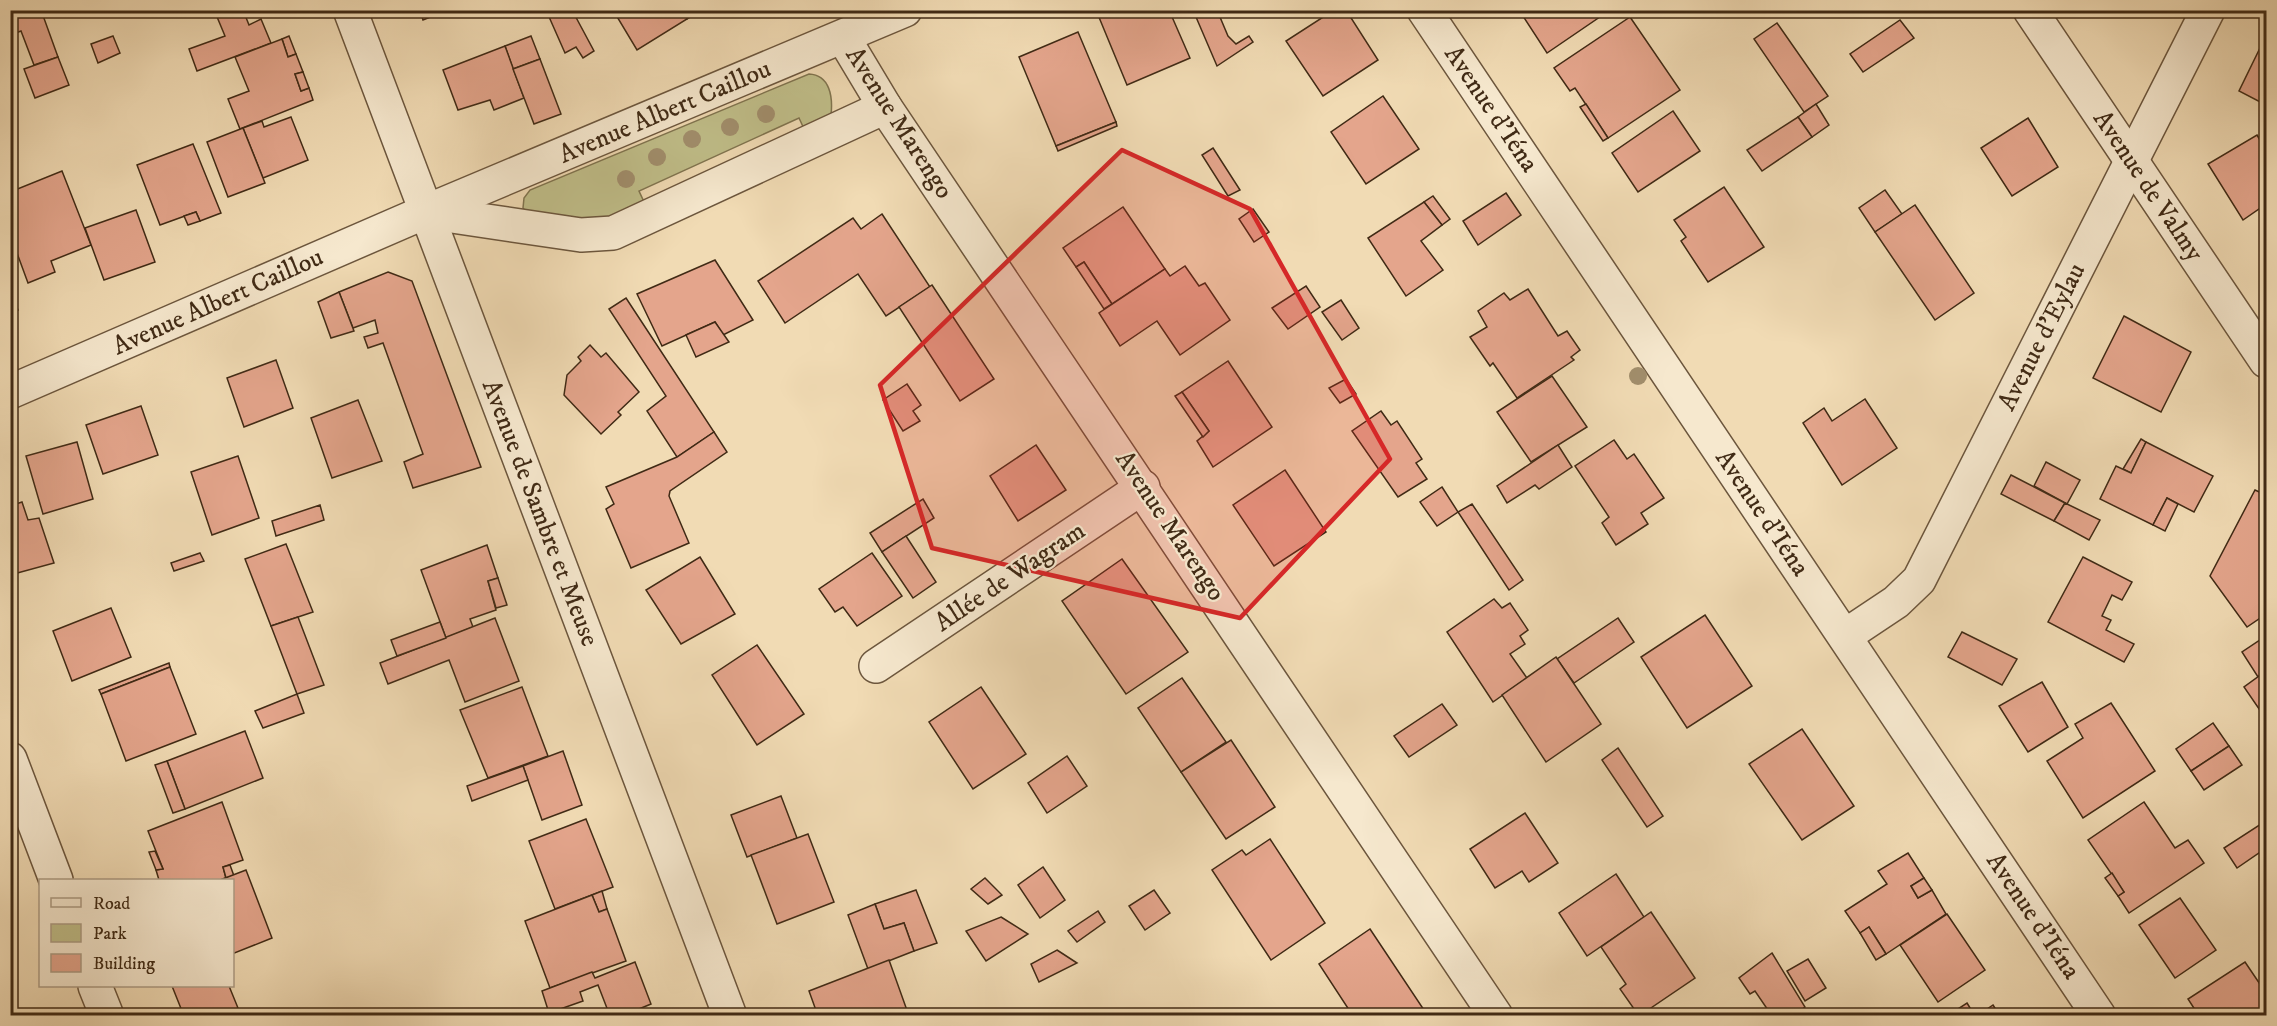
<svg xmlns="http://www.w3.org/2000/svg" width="2277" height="1026" font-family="'IM FELL DW Pica',serif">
	<rect width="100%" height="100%" fill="#f1dbb4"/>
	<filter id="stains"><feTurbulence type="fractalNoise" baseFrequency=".00333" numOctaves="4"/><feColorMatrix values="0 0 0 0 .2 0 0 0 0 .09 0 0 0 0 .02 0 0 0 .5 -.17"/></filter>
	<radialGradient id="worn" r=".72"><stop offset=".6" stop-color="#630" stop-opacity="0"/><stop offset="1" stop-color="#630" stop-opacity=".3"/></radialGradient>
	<!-- green -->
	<path fill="#c0be89" stroke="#80744f" stroke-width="1.5" d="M809,74c21,1 24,23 22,41l-26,16 -6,-13 -160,73 6,13 -38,18 -79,-7 -5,-7 1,-10 6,-8z"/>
	<!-- building -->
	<g fill="#e4a58c" stroke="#402a15" stroke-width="1.5">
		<polygon points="10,10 41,10 58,57 34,65 21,31 13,34"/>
		<polygon points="219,10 243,10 249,25 261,19 271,43 197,71 189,49 225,36 215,12"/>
		<polygon points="420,10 448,10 423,20"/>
		<polygon points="546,10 572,10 594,51 583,58 576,47 565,53"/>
		<polygon points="613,10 682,10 687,19 637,50"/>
		<polygon points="682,10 702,10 687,19"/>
		<polygon points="1096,10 1169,10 1190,58 1127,85"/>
		<polygon points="1193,10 1217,10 1228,36 1236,44 1249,36 1253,42 1217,66"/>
		<polygon points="1334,10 1346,10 1378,60 1323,96 1286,41"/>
		<polygon points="1519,10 1610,10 1547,53"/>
		<polygon points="1630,17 1680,90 1608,138 1575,88 1570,91 1554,68"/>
		<polygon points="1900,20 1914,38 1863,72 1850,54"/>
		<polygon points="1777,23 1828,96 1804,112 1754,39"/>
		<polygon points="1078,32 1116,122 1056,146 1019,57"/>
		<polygon points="113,36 120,53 98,63 91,44"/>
		<polygon points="289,36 296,54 288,57 282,39"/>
		<polygon points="531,36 540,59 513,69 505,46"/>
		<polygon points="282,39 288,57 296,54 303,72 295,74 301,91 309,88 313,100 240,129 228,99 249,91 235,57"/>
		<polygon points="505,46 524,98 494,110 490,100 458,110 443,70"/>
		<polygon points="2260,48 2266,51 2266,105 2239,91"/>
		<polygon points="58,57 69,85 35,98 24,69"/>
		<polygon points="540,59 561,114 534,124 513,69"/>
		<polygon points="303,72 309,88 301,91 295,74"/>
		<polygon points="1383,96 1419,149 1366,184 1331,132"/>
		<polygon points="1586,104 1608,138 1603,141 1580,107"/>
		<polygon points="1816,104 1829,125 1812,137 1798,117"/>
		<polygon points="1673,111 1700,151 1638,192 1612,153"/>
		<polygon points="291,117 308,160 263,178 243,128 262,121 264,127"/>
		<polygon points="1798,117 1812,137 1762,171 1747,150"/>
		<polygon points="2028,118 2058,167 2012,196 1981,148"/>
		<polygon points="1116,122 1117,126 1058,151 1056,146"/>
		<polygon points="243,128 265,183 228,197 207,142"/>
		<polygon points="2257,135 2266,150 2266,204 2243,220 2208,164"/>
		<polygon points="193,144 221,213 200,221 196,212 160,225 137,165"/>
		<polygon points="1213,148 1240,190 1228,196 1202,155"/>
		<polygon points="62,171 91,245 51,261 55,272 28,283 10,234 10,192"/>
		<polygon points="1724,187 1764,247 1708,282 1681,241 1686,237 1674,220"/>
		<polygon points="1885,190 1902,214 1875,232 1859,208"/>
		<polygon points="1506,193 1521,215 1478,245 1463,221"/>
		<polygon points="1433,196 1450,219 1442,225 1424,202"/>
		<polygon points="1424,202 1442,225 1421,241 1443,270 1406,296 1368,238"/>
		<polygon points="1915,205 1974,293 1935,320 1875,232"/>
		<polygon points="1123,207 1165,269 1112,304 1084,262 1076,267 1063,248"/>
		<polygon points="1253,209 1269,232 1254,242 1239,219"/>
		<polygon points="136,210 155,262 104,280 85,228"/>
		<polygon points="196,212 200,221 188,225 184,216"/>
		<polygon points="882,214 930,287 886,316 858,274 785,323 758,281 853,218 861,229"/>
		<polygon points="715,260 753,320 723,335 715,322 662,346 637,294"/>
		<polygon points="1084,262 1112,304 1104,309 1076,267"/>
		<polygon points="1185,266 1199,286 1205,283 1230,320 1180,355 1157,321 1120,346 1099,313 1165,269 1170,276"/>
		<polygon points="388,272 412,281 481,467 413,488 404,462 423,454 383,343 368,348 364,337 378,333 375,320 353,328 339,292"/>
		<polygon points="932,285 994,379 960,401 899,307"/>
		<polygon points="1306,286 1320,307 1288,329 1272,308"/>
		<polygon points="1528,289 1558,336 1567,331 1580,350 1571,357 1574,360 1517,398 1493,363 1490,366 1470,337 1487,327 1478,311 1504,293 1510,300"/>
		<polygon points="10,290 18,310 10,313"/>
		<polygon points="339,292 354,331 331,338 318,302"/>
		<polygon points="626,298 714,432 677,457 647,411 666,396 609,309"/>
		<polygon points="1341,300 1359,328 1342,340 1322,312"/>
		<polygon points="2124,316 2191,352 2161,412 2093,378"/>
		<polygon points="715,322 729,342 696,357 686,335"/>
		<polygon points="590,345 601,357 606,353 639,392 618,412 621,415 601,434 564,395 567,375 581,361 578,357"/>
		<polygon points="276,360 293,408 244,427 227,378"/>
		<polygon points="1228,361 1272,427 1213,467 1197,441 1209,431 1182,392"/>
		<polygon points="1552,376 1587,427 1531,462 1497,412"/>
		<polygon points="1346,379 1356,394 1340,403 1329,388"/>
		<polygon points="907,384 921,405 913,411 920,421 903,431 883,400"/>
		<polygon points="1182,392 1209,431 1203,437 1175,396"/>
		<polygon points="1865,399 1897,448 1842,485 1803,423 1824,408 1832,421"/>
		<polygon points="358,400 382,461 332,478 311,418"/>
		<polygon points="141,406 158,455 103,474 86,425"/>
		<polygon points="1381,411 1391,425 1397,421 1422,459 1416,463 1427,479 1398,497 1352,431"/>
		<polygon points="714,432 727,452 670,491 669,496 689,543 631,568 606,509 614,504 606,487 677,457"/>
		<polygon points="2141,439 2146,442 2131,473 2123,469"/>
		<polygon points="1614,440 1627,459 1634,454 1664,498 1641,513 1648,524 1616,545 1602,523 1609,517 1575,466"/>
		<polygon points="77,442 93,499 43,514 26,456"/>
		<polygon points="2146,442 2213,476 2194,512 2167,498 2153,525 2100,499 2116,466 2131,473"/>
		<polygon points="1036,445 1066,490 1018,521 990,476"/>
		<polygon points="1558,445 1572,467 1539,489 1535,485 1507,503 1497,486"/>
		<polygon points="238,456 259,518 212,535 191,472"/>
		<polygon points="2046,462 2080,480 2067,504 2034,486"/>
		<polygon points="1285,470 1326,532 1274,566 1233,505"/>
		<polygon points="2011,475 2065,503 2054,521 2001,494"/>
		<polygon points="1442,487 1458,512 1437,526 1420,502"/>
		<polygon points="2255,490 2266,495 2266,614 2247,627 2210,576"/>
		<polygon points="2167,498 2178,504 2165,531 2153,525"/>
		<polygon points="923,499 934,518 882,552 870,533"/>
		<polygon points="22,502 28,520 39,518 54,563 10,575 10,506"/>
		<polygon points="2065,503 2100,520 2089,540 2054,521"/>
		<polygon points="1472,504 1523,580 1509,590 1458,512"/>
		<polygon points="320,505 324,520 276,536 272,521"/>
		<polygon points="906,536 936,582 913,598 882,552"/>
		<polygon points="286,544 313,612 271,626 245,559"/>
		<polygon points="487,545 498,578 488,581 496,610 470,619 473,627 446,638 421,570"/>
		<polygon points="200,553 204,561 174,571 171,563"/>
		<polygon points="872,553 902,596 857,626 843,607 835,612 819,589"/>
		<polygon points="700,557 735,614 681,644 646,590"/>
		<polygon points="2083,557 2132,582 2122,600 2112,595 2102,616 2111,620 2106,630 2134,644 2124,662 2048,622"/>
		<polygon points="1122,559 1188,652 1126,694 1062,601"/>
		<polygon points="498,578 507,605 496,608 488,581"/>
		<polygon points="1494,599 1502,608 1510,603 1528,630 1520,636 1525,644 1510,654 1527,678 1493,702 1447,632"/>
		<polygon points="111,608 131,657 72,681 53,631"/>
		<polygon points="1705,615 1752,686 1687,728 1641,657"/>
		<polygon points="298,617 324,685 297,694 271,626"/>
		<polygon points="495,618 519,681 465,702 449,660 388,684 380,663"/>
		<polygon points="1618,618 1634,642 1574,683 1557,659"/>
		<polygon points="440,622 446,638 397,656 391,640"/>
		<polygon points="1962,632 2017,659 2002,685 1948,657"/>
		<polygon points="2266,636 2266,671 2258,677 2242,652"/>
		<polygon points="757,645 804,714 757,745 712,675"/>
		<polygon points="1556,657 1601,724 1546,762 1502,695"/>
		<polygon points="169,663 170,667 101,694 99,690"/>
		<polygon points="170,667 196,734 126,761 101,694"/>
		<polygon points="2266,671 2266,719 2244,687"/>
		<polygon points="1182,678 1226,742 1181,772 1138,708"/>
		<polygon points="2042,682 2068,727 2028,752 1999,706"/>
		<polygon points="522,687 548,756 488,778 460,710"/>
		<polygon points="981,687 1026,754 973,789 929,722"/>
		<polygon points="297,694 304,713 263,728 255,711"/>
		<polygon points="2111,703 2155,771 2083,818 2047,761 2083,738 2075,724"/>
		<polygon points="1442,704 1457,725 1409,757 1394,736"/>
		<polygon points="2213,723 2229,746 2191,771 2176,749"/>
		<polygon points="1802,729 1854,806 1802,840 1749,764"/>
		<polygon points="245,731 263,778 185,809 167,761"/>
		<polygon points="1231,740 1275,807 1226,839 1181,772"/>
		<polygon points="2229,746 2242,765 2204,790 2191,771"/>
		<polygon points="1618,748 1663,816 1647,827 1602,760"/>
		<polygon points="563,751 582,805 542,820 523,766"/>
		<polygon points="1067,756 1087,786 1047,813 1028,783"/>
		<polygon points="167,761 185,809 173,813 155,765"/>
		<polygon points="523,766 528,780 472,801 467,786"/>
		<polygon points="781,796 797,838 747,857 731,815"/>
		<polygon points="222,802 243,860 223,867 226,878 220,880 159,880 156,870 163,869 148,831"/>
		<polygon points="2144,802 2175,848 2188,840 2204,863 2129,913 2118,896 2124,892 2088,840"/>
		<polygon points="1525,813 1558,863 1529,882 1522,871 1495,888 1470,849"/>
		<polygon points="586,819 613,887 555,909 529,841"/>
		<polygon points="2264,822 2266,826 2266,848 2237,868 2224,848"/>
		<polygon points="808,834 834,902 777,924 751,855"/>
		<polygon points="1270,839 1325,923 1271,960 1212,870 1242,850 1246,855"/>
		<polygon points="155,851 163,869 156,870 149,852"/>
		<polygon points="1908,853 1924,878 1911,886 1918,898 1932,890 1946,914 1886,954 1869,927 1860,933 1845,911 1887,884 1878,871"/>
		<polygon points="230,865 234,876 226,878 223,867"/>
		<polygon points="1043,867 1065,900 1040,918 1018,885"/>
		<polygon points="246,870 272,938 232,954 232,880 220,880"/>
		<polygon points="2112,873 2124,892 2118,896 2105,878"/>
		<polygon points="1616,874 1644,917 1587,956 1559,913"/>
		<polygon points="985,878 1002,895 988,904 971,889"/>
		<polygon points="1924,878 1932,890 1918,898 1911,886"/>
		<polygon points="916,890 937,943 914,951 904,923 884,929 875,904"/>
		<polygon points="1154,890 1170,913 1145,930 1129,906"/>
		<polygon points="602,891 607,909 599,912 592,895"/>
		<polygon points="592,895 599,912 607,909 626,961 550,988 525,921"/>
		<polygon points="2180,898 2216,950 2175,978 2139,925"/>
		<polygon points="875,904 884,929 904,923 914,951 868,969 848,915"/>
		<polygon points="1098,911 1105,922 1077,942 1068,931"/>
		<polygon points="1651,912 1695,978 1639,1016 1620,989 1626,984 1601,947"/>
		<polygon points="1947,914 1985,970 1938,1002 1900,945"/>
		<polygon points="1001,917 1028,934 986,961 966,931"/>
		<polygon points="1869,927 1886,954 1876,960 1860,933"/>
		<polygon points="1370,929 1428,1016 1353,1016 1319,964"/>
		<polygon points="1057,950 1077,963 1039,982 1031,964"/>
		<polygon points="1772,953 1805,1007 1793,1016 1772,1016 1755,991 1750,994 1739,978"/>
		<polygon points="1808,959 1826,988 1805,1001 1787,971"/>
		<polygon points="889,960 909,1016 818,1016 809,991"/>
		<polygon points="635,962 651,1004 622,1016 610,1016 598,985 580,992 583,1001 549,1013 542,991 592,972 595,978"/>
		<polygon points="2245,962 2266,993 2266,1016 2199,1016 2188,999"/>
		<polygon points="172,986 229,986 238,1008 218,1016 184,1016"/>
		<polygon points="1967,1003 1975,1016 1947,1016"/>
		<polygon points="1993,1005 2000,1016 1977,1016"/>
	</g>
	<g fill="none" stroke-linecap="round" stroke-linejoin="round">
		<!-- minor casing -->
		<g stroke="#6c563d" stroke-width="36">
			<g id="minor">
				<polyline points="350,10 730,1016"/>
				<polyline points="1424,10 2099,1016"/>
				<polyline points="2030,10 2266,361"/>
				<polyline points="843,37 885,107 1496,1016"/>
				<polyline points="425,212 581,235 613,233 885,107"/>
				<polyline points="10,392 425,212 905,10"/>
				<polyline points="1845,636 1896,602 1919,580 2208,10"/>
				<polyline points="876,666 1143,487"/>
				<polyline points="10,759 56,880"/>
				<polyline points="95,986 107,1016"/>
			</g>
		</g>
		<!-- minor -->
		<use href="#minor" stroke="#f6e8ce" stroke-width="33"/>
	</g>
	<!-- trees -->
	<g fill="#a18e6c">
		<circle cx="766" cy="114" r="9"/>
		<circle cx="730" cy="127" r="9"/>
		<circle cx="692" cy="139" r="9"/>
		<circle cx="657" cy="157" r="9"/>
		<circle cx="626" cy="179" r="9"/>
		<circle cx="1638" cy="376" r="9"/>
	</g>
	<!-- marked area -->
	<path fill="#d62828" fill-opacity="0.2" stroke="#d62828" stroke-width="4.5" stroke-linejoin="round" d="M1122,150l128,59 140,250 -150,159 -308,-70 -52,-163z"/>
	<g text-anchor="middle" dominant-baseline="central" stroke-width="4.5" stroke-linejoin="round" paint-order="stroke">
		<!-- street labels -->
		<g font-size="26" fill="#402a15" stroke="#f6e8ce">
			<text transform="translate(1491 109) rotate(56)">Avenue d'Iéna</text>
			<text transform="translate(665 112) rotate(-23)">Avenue Albert Caillou</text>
			<text transform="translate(899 123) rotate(57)">Avenue Marengo</text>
			<text transform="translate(2148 186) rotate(56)">Avenue de Valmy</text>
			<text transform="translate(218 302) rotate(-24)">Avenue Albert Caillou</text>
			<text transform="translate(2042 337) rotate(-63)">Avenue d'Eylau</text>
			<text transform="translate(540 513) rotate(69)">Avenue de Sambre et Meuse</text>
			<text transform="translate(1762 513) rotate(56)">Avenue d'Iéna</text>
			<text transform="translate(1170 526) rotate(56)">Avenue Marengo</text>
			<text transform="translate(1010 577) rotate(-34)">Allée de Wagram</text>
			<text transform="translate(2033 916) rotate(56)">Avenue d'Iéna</text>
		</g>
	</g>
	<!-- margin -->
	<rect width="2277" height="1026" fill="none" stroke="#f1dbb4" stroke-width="36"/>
	<rect x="12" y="12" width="2253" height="1002" fill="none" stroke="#402a15" stroke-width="3"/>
	<rect x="18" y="18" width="2241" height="990" fill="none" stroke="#402a15" stroke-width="1.5"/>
	<!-- legend -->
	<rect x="39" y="879" width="195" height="108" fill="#f6e8ce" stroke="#ad9c84" stroke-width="1.5"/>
	<rect x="51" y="898" width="30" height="9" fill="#f6e8ce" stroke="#ad9c84" stroke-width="1.5"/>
	<text x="93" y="909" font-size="18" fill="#402a15">Road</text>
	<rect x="51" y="924" width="30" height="18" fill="#c0be89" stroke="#ad9c84" stroke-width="1.5"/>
	<text x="93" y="939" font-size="18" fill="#402a15">Park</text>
	<rect x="51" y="954" width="30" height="18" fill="#e4a58c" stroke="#ad9c84" stroke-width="1.5"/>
	<text x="93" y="969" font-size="18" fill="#402a15">Building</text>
	<rect width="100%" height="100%" filter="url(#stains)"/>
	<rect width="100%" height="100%" fill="url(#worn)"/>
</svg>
